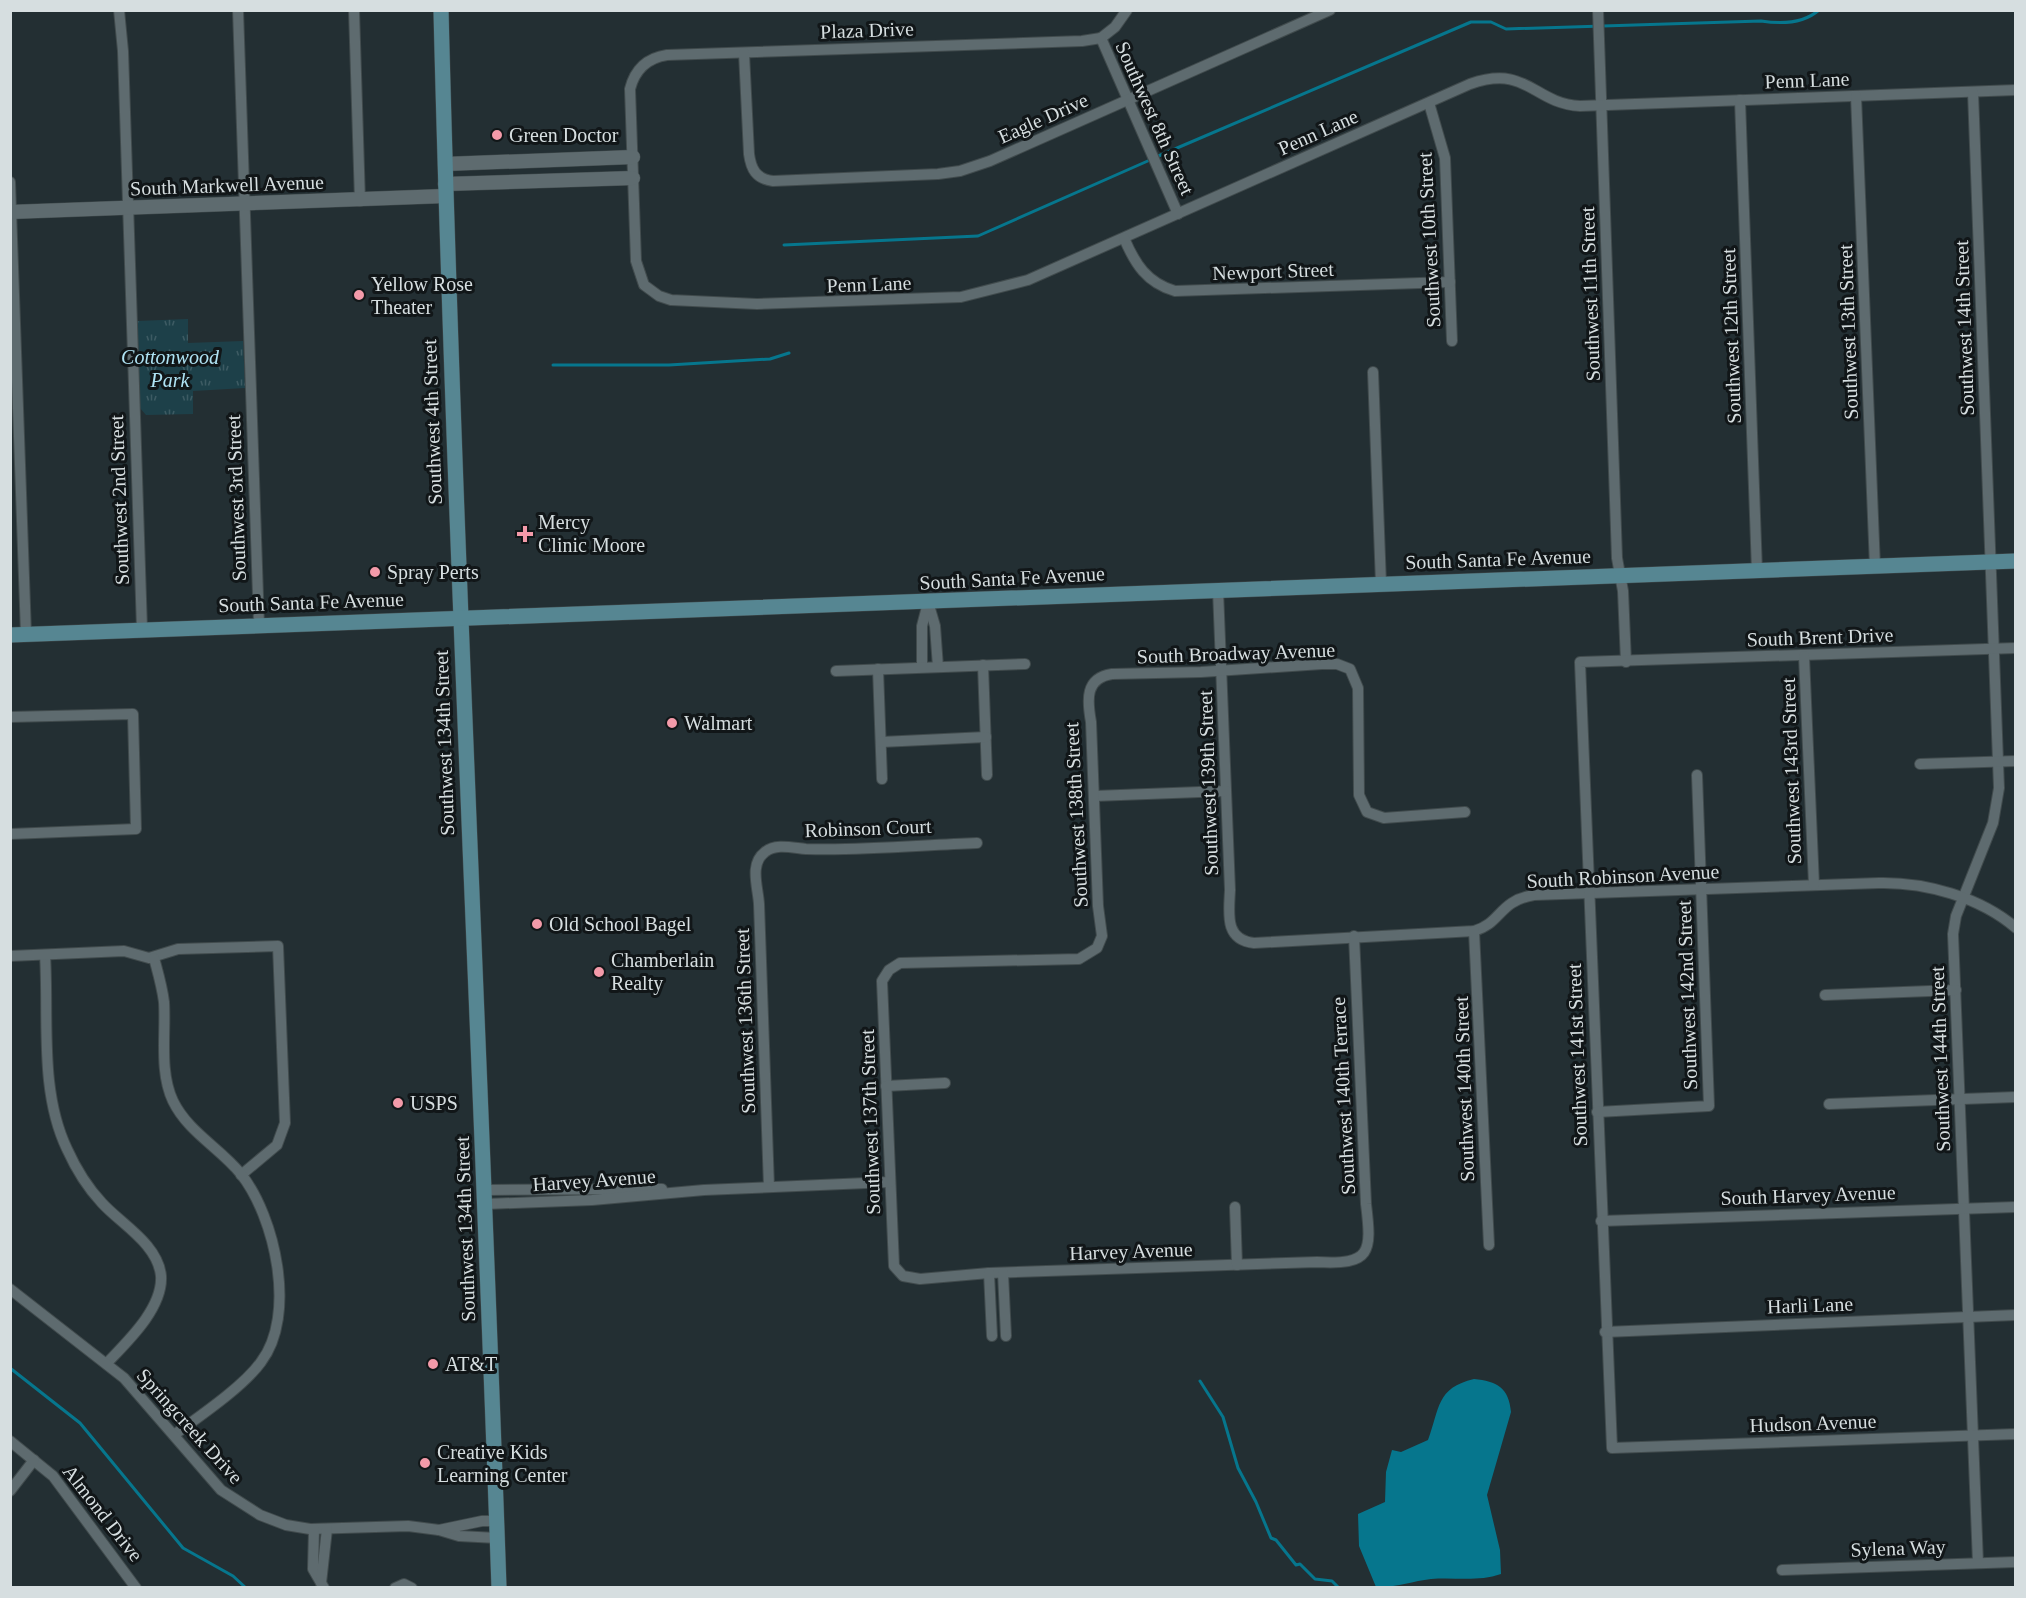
<svg xmlns="http://www.w3.org/2000/svg" width="2026" height="1598" font-family="'Times New Roman',serif">
	<defs>
		<pattern id="park-tufts" width="24" height="20" patternUnits="userSpaceOnUse" patternTransform="scale(1.5)"><rect width="24" height="20" fill="#1d4049"/><path d="M3 7l-1-3M5 7V3M7 7l1-3M15 17l-1-3M17 17v-4M19 17l1-3" fill="none" stroke="#3d5b63"/></pattern>
	</defs>
	<rect width="100%" height="100%" fill="#232f33"/>
	<!-- park -->
	<polygon fill="url(#park-tufts)" points="188,319 188,343 243,341 245,388 193,391 193,414 146,415 140,408 137,321"/>
	<!-- water -->
	<path fill="#06768d" d="M1474,1379c23,2 35,9 37,33l-24,83 13,55 1,24c-23,8 -46,3 -70,5 -19,2 -35,9 -55,8l-17,-41 -1,-32 27,-12 1,-30 6,-22 9,2 27,-12c12,-32 8,-52 46,-61z"/>
	<g fill="none" stroke-linecap="round" stroke-linejoin="round">
		<!-- stream -->
		<g stroke="#06768d" stroke-width="3">
			<path d="M1156,157l315,-135h20l15,7 255,-8c19,3 42,3 58,-11"/>
			<polyline points="784,245 978,236 1150,160"/>
			<polyline points="553,365 669,365 770,359 789,353"/>
			<polyline points="10,1368 80,1423 183,1548 233,1576 246,1588"/>
			<polyline points="1200,1381 1223,1417 1238,1468 1256,1502 1271,1538 1276,1540 1296,1565 1300,1564 1315,1579 1332,1581 1339,1588"/>
		</g>
		<!-- minor casing -->
		<g stroke="#414b4d" stroke-width="12">
			<g id="minor">
				<polyline points="119,10 123,51 142,629"/>
				<polyline points="238,10 259,625"/>
				<polyline points="354,10 360,201"/>
				<polyline points="1127,10 1115,27 1101,38 1178,214"/>
				<polyline points="1598,10 1617,558 1623,591 1626,662"/>
				<path d="M1101,38l-19,3 -415,14c-20,3 -32,14 -37,34l6,172 8,24 15,11 12,4 86,4 204,-7 67,-17 442,-196c58,-20 62,19 110,22l436,-16"/>
				<path d="M744,53l5,101c2,15 7,25 24,27l165,-7 22,-3 30,-10 340,-151"/>
				<polyline points="1973,92 1999,788 1993,823 1956,916 1953,934 1978,1563"/>
				<polyline points="1856,96 1875,567"/>
				<polyline points="1740,100 1757,571"/>
				<polyline points="1429,103 1445,158 1452,341"/>
				<polyline points="10,182 26,634"/>
				<path d="M1124,238c11,26 23,45 51,53l275,-9"/>
				<polyline points="1373,372 1381,584"/>
				<path d="M1218,590l12,300c-1,23 -6,50 24,53l220,-12c28,-8 24,-30 60,-36l345,-12c46,-1 101,14 137,45"/>
				<polyline points="928,602 935,626 938,667"/>
				<polyline points="2016,648 1580,662 1612,1448 2016,1434"/>
				<polyline points="1804,656 1814,885"/>
				<polyline points="983,665 987,775"/>
				<polyline points="922,667 922,626 928,603"/>
				<polyline points="878,669 882,779"/>
				<polyline points="836,671 1025,664"/>
				<polyline points="10,717 133,714 136,829 10,834"/>
				<polyline points="881,742 986,737"/>
				<polyline points="1920,764 2016,761"/>
				<polyline points="1094,796 1226,791"/>
				<polyline points="1474,931 1489,1245"/>
				<path d="M1354,936l12,268c6,49 5,61 -49,58l-328,11 -69,6 -17,-3 -9,-10 -12,-285 7,-11 11,-7 179,-4 18,-11 5,-12 -4,-30 -7,-184c-4,-22 -6,-44 21,-48l89,-2 121,-8h15l13,5 8,19 1,107 8,17 17,6 81,-6"/>
				<path d="M45,955c4,62 -6,136 22,194 9,20 20,38 35,54 19,21 56,41 59,73 2,32 -33,65 -54,87"/>
				<polyline points="10,956 124,951 149,958 178,949 278,946 285,1123 277,1145 241,1175"/>
				<path d="M154,958c4,15 8,28 10,44 2,31 -5,70 9,99 15,31 47,47 68,73 34,43 56,141 20,188 -18,25 -61,54 -87,73"/>
				<polyline points="1825,995 1956,990"/>
				<polyline points="886,1086 945,1083"/>
				<polyline points="1829,1104 2016,1097"/>
				<polyline points="1597,1112 1709,1106 1697,775"/>
				<path d="M769,1187l-10,-283c-1,-17 -10,-40 6,-52 11,-9 28,-4 41,-3 57,2 115,-4 171,-6"/>
				<polyline points="485,1190 662,1189"/>
				<polyline points="486,1204 592,1200 704,1190 890,1182"/>
				<polyline points="1235,1207 1237,1265"/>
				<polyline points="1601,1221 2016,1207"/>
				<polyline points="989,1273 992,1336"/>
				<polyline points="1003,1273 1006,1336"/>
				<polyline points="10,1289 124,1378 221,1490 260,1515 286,1525 310,1529 408,1526 439,1530 459,1536 497,1538"/>
				<polyline points="1605,1332 2016,1315"/>
				<polyline points="10,1441 53,1476 136,1588"/>
				<polyline points="10,1491 34,1460"/>
				<polyline points="314,1529 313,1569 324,1588"/>
				<polyline points="439,1530 482,1521 497,1521"/>
				<polyline points="1782,1570 2016,1562"/>
				<polyline points="321,1583 327,1529"/>
				<polyline points="395,1588 404,1584 412,1588"/>
			</g>
		</g>
		<!-- tertiary casing -->
		<g stroke="#414b4d" stroke-width="15">
			<g id="tertiary">
				<polyline points="445,164 633,157"/>
				<polyline points="445,184 633,178"/>
				<polyline points="10,212 445,196"/>
			</g>
		</g>
		<!-- secondary casing -->
		<g stroke="#414b4d" stroke-width="16">
			<g id="secondary">
				<path d="M441,10c13,526 40,1052 58,1578"/>
				<polyline points="10,635 2016,561"/>
			</g>
		</g>
		<!-- minor -->
		<use href="#minor" stroke="#5e6b6f" stroke-width="10"/>
		<!-- tertiary -->
		<use href="#tertiary" stroke="#5e6b6f" stroke-width="14"/>
		<!-- secondary -->
		<use href="#secondary" stroke="#568692" stroke-width="15"/>
	</g>
	<!-- markers -->
	<g fill="#f39aa9" stroke="#111618" stroke-width="2">
		<circle cx="497" cy="135" r="6"/>
		<circle cx="359" cy="295" r="6"/>
		<path d="M522 525h6v6h6v6h-6v6h-6v-6h-6v-6h6z"/>
		<circle cx="375" cy="572" r="6"/>
		<circle cx="672" cy="723" r="6"/>
		<circle cx="537" cy="924" r="6"/>
		<circle cx="599" cy="972" r="6"/>
		<circle cx="398" cy="1103" r="6"/>
		<circle cx="433" cy="1364" r="6"/>
		<circle cx="425" cy="1463" r="6"/>
	</g>
	<g text-anchor="middle" dominant-baseline="central" stroke-width="6" stroke-linejoin="round" paint-order="stroke">
		<!-- street labels -->
		<g font-size="20" fill="#d6dee0" stroke="#111618">
			<text transform="translate(867 30) rotate(-2)">Plaza Drive</text>
			<text transform="translate(1807 80) rotate(-2)">Penn Lane</text>
			<text transform="translate(1043 118) rotate(-24)">Eagle Drive</text>
			<text transform="translate(1155 118) rotate(66)">Southwest 8th Street</text>
			<text transform="translate(1318 132) rotate(-24)">Penn Lane</text>
			<text transform="translate(227 185) rotate(-2)">South Markwell Avenue</text>
			<text transform="translate(1429 240) rotate(-93)">Southwest 10th Street</text>
			<text transform="translate(1273 271) rotate(-2)">Newport Street</text>
			<text transform="translate(869 284) rotate(-2)">Penn Lane</text>
			<text transform="translate(1590 294) rotate(-92)">Southwest 11th Street</text>
			<text transform="translate(1964 328) rotate(-92)">Southwest 14th Street</text>
			<text transform="translate(1848 332) rotate(-92)">Southwest 13th Street</text>
			<text transform="translate(1731 336) rotate(-92)">Southwest 12th Street</text>
			<text transform="translate(432 422) rotate(-92)">Southwest 4th Street</text>
			<text transform="translate(236 498) rotate(-92)">Southwest 3rd Street</text>
			<text transform="translate(119 500) rotate(-92)">Southwest 2nd Street</text>
			<text transform="translate(1498 559) rotate(-2)">South Santa Fe Avenue</text>
			<text transform="translate(1012 578) rotate(-3)">South Santa Fe Avenue</text>
			<text transform="translate(311 602) rotate(-2)">South Santa Fe Avenue</text>
			<text transform="translate(1820 637) rotate(-2)">South Brent Drive</text>
			<text transform="translate(1236 653) rotate(-2)">South Broadway Avenue</text>
			<text transform="translate(444 743) rotate(-92)">Southwest 134th Street</text>
			<text transform="translate(1791 771) rotate(-92)">Southwest 143rd Street</text>
			<text transform="translate(1208 783) rotate(-92)">Southwest 139th Street</text>
			<text transform="translate(1076 815) rotate(-93)">Southwest 138th Street</text>
			<text transform="translate(868 828) rotate(-2)">Robinson Court</text>
			<text transform="translate(1623 876) rotate(-3)">South Robinson Avenue</text>
			<text transform="translate(1687 995) rotate(-92)">Southwest 142nd Street</text>
			<text transform="translate(745 1021) rotate(-92)">Southwest 136th Street</text>
			<text transform="translate(1577 1055) rotate(-92)">Southwest 141st Street</text>
			<text transform="translate(1940 1059) rotate(-92)">Southwest 144th Street</text>
			<text transform="translate(1464 1089) rotate(-92)">Southwest 140th Street</text>
			<text transform="translate(1343 1096) rotate(-93)">Southwest 140th Terrace</text>
			<text transform="translate(870 1122) rotate(-92)">Southwest 137th Street</text>
			<text transform="translate(594 1180) rotate(-4)">Harvey Avenue</text>
			<text transform="translate(1808 1195) rotate(-2)">South Harvey Avenue</text>
			<text transform="translate(465 1229) rotate(-92)">Southwest 134th Street</text>
			<text transform="translate(1131 1251) rotate(-2)">Harvey Avenue</text>
			<text transform="translate(1810 1305) rotate(-2)">Harli Lane</text>
			<text transform="translate(1813 1423) rotate(-2)">Hudson Avenue</text>
			<text transform="translate(190 1426) rotate(48)">Springcreek Drive</text>
			<text transform="translate(103 1513) rotate(52)">Almond Drive</text>
			<text transform="translate(1898 1548) rotate(-2)">Sylena Way</text>
		</g>
		<!-- poi labels -->
		<g font-size="20" fill="#d6dee0" stroke="#111618" text-anchor="start">
			<text x="509" y="135">Green Doctor</text>
			<text x="371" y="284">Yellow Rose<tspan x="371" dy="23">Theater</tspan></text>
			<text x="538" y="522">Mercy<tspan x="538" dy="23">Clinic Moore</tspan></text>
			<text x="387" y="572">Spray Perts</text>
			<text x="684" y="723">Walmart</text>
			<text x="549" y="924">Old School Bagel</text>
			<text x="611" y="960">Chamberlain<tspan x="611" dy="23">Realty</tspan></text>
			<text x="410" y="1103">USPS</text>
			<text x="445" y="1364">AT&amp;T</text>
			<text x="437" y="1452">Creative Kids<tspan x="437" dy="23">Learning Center</tspan></text>
		</g>
		<!-- park labels -->
		<g font-size="20" font-style="italic" fill="#afe3f4" stroke="#111618">
			<text x="170" y="357">Cottonwood<tspan x="170" dy="23">Park</tspan></text>
		</g>
	</g>
	<!-- border -->
	<rect width="2026" height="1598" fill="none" stroke="#d6dee0" stroke-width="24"/>
</svg>
